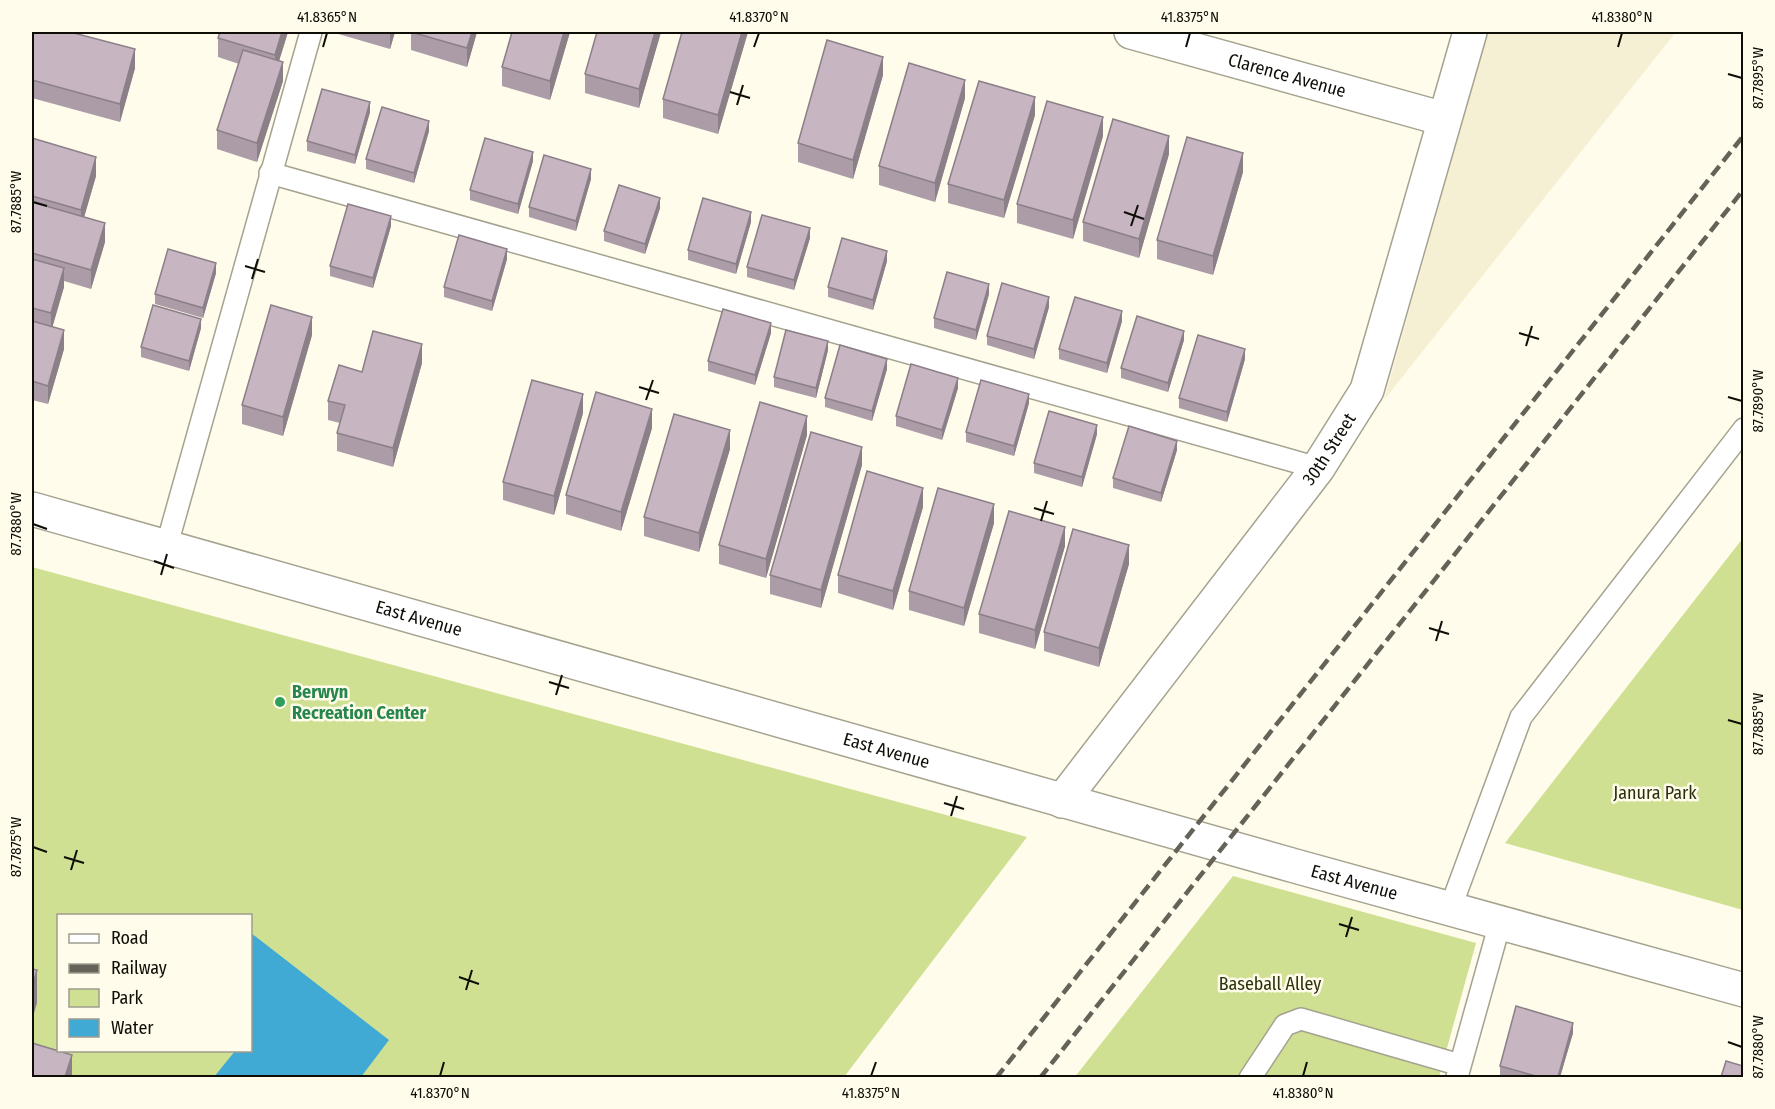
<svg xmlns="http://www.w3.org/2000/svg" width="1775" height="1109" font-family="'Fira Sans Condensed',sans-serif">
	<rect width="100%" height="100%" fill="#fffceb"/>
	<!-- built -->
	<polygon fill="#f5f0d4" points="1488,32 1676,32 1384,400"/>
	<!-- green -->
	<g fill="#d0e093" fill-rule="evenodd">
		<polygon points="1743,538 1743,910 1505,843"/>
		<path d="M32,567l995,270 -183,240h-812zM58,916h192v134h-192z"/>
		<polygon points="1233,876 1476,943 1439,1077 1074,1078"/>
	</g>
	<!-- water -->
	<polygon fill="#40aad5" points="251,933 389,1040 361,1077 214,1077 235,1051 250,1050"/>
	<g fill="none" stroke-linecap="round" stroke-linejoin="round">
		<!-- service casing -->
		<g stroke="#a5a28f" stroke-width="24">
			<g id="service">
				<polyline points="270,173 1318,468"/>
				<polyline points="166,548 311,32"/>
				<polyline points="1450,909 1521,717 1744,429"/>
				<polyline points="1457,1077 1500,923"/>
				<polyline points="1250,1078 1285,1025 1301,1019 1460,1065"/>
			</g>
		</g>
		<!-- minor casing -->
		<g stroke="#a5a28f" stroke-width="36">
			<g id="minor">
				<path id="s1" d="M1131,32l313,87"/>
				<path id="s2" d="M32,509l1263,357 449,124"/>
				<path id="s3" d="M1062,801l256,-333 49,-78 103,-358"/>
			</g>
		</g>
		<!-- service -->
		<use href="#service" stroke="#fff" stroke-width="21"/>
		<!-- minor -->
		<use href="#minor" stroke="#fff" stroke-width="33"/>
		<!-- rail -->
		<g stroke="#656359" stroke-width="4.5" stroke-dasharray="12 6" stroke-linecap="butt">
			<polyline points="996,1078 1744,135"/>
			<polyline points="1040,1078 1744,189"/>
		</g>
	</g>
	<!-- wall -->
	<g fill="#ab9ca7">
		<polygon points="32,32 135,68 120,122 32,98"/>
		<polygon points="220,32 288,32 279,61 283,81 257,162 217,149 217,130 239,64 218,57 218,38"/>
		<polygon points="335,32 395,32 390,49 335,33"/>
		<polygon points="411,32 477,32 467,67 411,50"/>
		<polygon points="570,32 550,100 502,86 502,67"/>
		<polygon points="661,32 639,108 585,93 585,74"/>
		<polygon points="748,32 718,134 663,118 663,99"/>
		<polygon points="883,75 853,179 798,162 798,143"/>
		<polygon points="965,98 935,202 879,185 879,166"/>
		<polygon points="370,112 355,164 307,151 307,141"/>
		<polygon points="1035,115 1004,218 948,203 948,184"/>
		<polygon points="429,131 414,183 366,169 366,159"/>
		<polygon points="1103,136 1073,239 1017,223 1017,204"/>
		<polygon points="32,138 96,176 84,217 105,242 91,289 64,281 64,287 52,327 64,349 48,404 32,400"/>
		<polygon points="1169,154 1139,258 1083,241 1083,222"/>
		<polygon points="533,161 518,214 470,200 470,190"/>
		<polygon points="1243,172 1213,275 1157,259 1157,240"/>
		<polygon points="591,179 576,231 529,217 529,207"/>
		<polygon points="660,208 645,254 604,241 604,231"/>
		<polygon points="751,222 736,274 688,260 688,250"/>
		<polygon points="391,226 373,288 330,276 330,266"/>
		<polygon points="810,238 794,290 747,277 747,267"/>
		<polygon points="507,259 492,311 444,297 444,287"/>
		<polygon points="887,261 873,310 828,297 828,287"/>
		<polygon points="216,273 203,318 155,304 155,294"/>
		<polygon points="989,294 976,340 934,328 934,318"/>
		<polygon points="1049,307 1034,359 987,345 987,336"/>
		<polygon points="1122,321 1107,373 1059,359 1059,349"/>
		<polygon points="201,328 189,371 141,357 141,347"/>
		<polygon points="771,333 755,385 708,371 708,361"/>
		<polygon points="312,335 283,436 242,424 242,405"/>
		<polygon points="1184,340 1168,392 1121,378 1121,368"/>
		<polygon points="828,350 816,398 774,387 774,377"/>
		<polygon points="1245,359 1227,422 1179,408 1179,398"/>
		<polygon points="422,363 393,467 337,451 337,433 340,423 328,420 328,401 362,372"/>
		<polygon points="887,369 872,421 825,407 825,398"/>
		<polygon points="958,388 942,440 896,426 896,416"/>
		<polygon points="1029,403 1014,456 966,442 966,432"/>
		<polygon points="583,413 554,515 503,500 503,482"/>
		<polygon points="652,428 621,531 566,514 566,495"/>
		<polygon points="1097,434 1082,487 1034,473 1034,463"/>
		<polygon points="807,435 766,578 719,564 719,545"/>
		<polygon points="730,449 699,552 644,536 644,517"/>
		<polygon points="1177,450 1161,502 1113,488 1113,478"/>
		<polygon points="862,465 821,608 770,594 770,575"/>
		<polygon points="923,507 893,610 838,593 838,575"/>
		<polygon points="994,523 964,626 909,610 909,591"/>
		<polygon points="1065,546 1035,649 979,633 979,614"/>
		<polygon points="1129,564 1099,667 1044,651 1044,632"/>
		<polygon points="1573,1033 1560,1077 1505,1077 1500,1076 1500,1066"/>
	</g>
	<!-- shaded-wall -->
	<g fill="#8b7f88">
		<polygon points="282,32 288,32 275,74 275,55"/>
		<polygon points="390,32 395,32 390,49"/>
		<polygon points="472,32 477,32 467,67 467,48"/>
		<polygon points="564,32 570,32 550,100 550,81"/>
		<polygon points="655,32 661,32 639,108 639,89"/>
		<polygon points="742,32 748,32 718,134 718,115"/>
		<polygon points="135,49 135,68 120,122 120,104"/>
		<polygon points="883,57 883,75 853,179 853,160"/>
		<polygon points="283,62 283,81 257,162 257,143"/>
		<polygon points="965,80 965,98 935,202 935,183"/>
		<polygon points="1035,97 1035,115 1004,218 1004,200"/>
		<polygon points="370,102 370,112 355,164 355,155"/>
		<polygon points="1103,117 1103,136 1073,239 1073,220"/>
		<polygon points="429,121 429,131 414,183 414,173"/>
		<polygon points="1169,136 1169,154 1139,258 1139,239"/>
		<polygon points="533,152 533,161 518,214 518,204"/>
		<polygon points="1243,153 1243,172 1213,275 1213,256"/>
		<polygon points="96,157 96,176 81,228 81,210"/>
		<polygon points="591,169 591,179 576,231 576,221"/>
		<polygon points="660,198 660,208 645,254 645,244"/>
		<polygon points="751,212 751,222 736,274 736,264"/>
		<polygon points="391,216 391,226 373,288 373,278"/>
		<polygon points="105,223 105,242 91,289 91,270"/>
		<polygon points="810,228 810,238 794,290 794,280"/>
		<polygon points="507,249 507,259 492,311 492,301"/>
		<polygon points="887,251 887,261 873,310 873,300"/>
		<polygon points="216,263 216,273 203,318 203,308"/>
		<polygon points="64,268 64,287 51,332 51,313"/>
		<polygon points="989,284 989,294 976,340 976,330"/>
		<polygon points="1049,297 1049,307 1034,359 1034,349"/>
		<polygon points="1122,311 1122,321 1107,373 1107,363"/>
		<polygon points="312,317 312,335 283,436 283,417"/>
		<polygon points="201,319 201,328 189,371 189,361"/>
		<polygon points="771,323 771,333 755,385 755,375"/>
		<polygon points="64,330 64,349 48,404 48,386"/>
		<polygon points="1184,331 1184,340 1168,392 1168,383"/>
		<polygon points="828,341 828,350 816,398 816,388"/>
		<polygon points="422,344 422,363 393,467 393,448"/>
		<polygon points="1245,349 1245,359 1227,422 1227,412"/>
		<polygon points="887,359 887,369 872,421 872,411"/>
		<polygon points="958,378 958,388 942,440 942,430"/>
		<polygon points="583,394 583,413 554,515 554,496"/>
		<polygon points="1029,394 1029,403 1014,456 1014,446"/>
		<polygon points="652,409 652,428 621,531 621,512"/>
		<polygon points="807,416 807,435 766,578 766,559"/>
		<polygon points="1097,425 1097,434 1082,487 1082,477"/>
		<polygon points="730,430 730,449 699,552 699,533"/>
		<polygon points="1177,441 1177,450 1161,502 1161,493"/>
		<polygon points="862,447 862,465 821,608 821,590"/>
		<polygon points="923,488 923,507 893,610 893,591"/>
		<polygon points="994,504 994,523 964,626 964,608"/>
		<polygon points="1065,527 1065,546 1035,649 1035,630"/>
		<polygon points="1129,545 1129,564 1099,667 1099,648"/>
		<polygon points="37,970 37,1003 32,1020 32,988"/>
		<polygon points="1573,1023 1573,1033 1560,1077 1558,1077"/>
		<polygon points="72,1055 72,1077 65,1077"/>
	</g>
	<!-- building -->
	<g fill="#c7b5c2" stroke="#8b7f88" stroke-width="1.5">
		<polygon points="32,32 70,32 135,49 120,104 32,80"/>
		<polygon points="220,32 282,32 275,55 218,38"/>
		<polygon points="411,32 472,32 467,48"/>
		<polygon points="512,32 564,32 550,81 502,67"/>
		<polygon points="597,32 655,32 639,89 585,74"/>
		<polygon points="682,32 742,32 718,115 663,99"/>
		<polygon points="827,40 883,57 853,160 798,143"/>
		<polygon points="243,50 283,62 257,143 217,130"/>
		<polygon points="909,63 965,80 935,183 879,166"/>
		<polygon points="979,81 1035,97 1004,200 948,184"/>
		<polygon points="322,89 370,102 355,155 307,141"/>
		<polygon points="1047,101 1103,117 1073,220 1017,204"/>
		<polygon points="382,107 429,121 414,173 366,159"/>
		<polygon points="1113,119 1169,136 1139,239 1083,222"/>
		<polygon points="1187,137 1243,153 1213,256 1157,240"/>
		<polygon points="32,138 96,157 81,210 32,196"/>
		<polygon points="485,138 533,152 518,204 470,190"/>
		<polygon points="544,155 591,169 576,221 529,207"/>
		<polygon points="619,185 660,198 645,244 604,231"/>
		<polygon points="703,198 751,212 736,264 688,250"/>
		<polygon points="32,202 105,223 91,270 32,253"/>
		<polygon points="348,204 391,216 373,278 330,266"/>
		<polygon points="762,215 810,228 794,280 747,267"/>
		<polygon points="459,235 507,249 492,301 444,287"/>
		<polygon points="842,238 887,251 873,300 828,287"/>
		<polygon points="168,249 216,263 203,308 155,294"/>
		<polygon points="32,259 64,268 51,313 32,308"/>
		<polygon points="947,272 989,284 976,330 934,318"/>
		<polygon points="1002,283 1049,297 1034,349 987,336"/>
		<polygon points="1075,297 1122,311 1107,363 1059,349"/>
		<polygon points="153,305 201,319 189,361 141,347"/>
		<polygon points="271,305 312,317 283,417 242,405"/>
		<polygon points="723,309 771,323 755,375 708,361"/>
		<polygon points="1137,316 1184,331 1168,383 1121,368"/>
		<polygon points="32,321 64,330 48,386 32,381"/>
		<polygon points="786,330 828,341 816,388 774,377"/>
		<polygon points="373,331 422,344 393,448 337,433 345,405 328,401 339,365 362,372"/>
		<polygon points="1198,335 1245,349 1227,412 1179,398"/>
		<polygon points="840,345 887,359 872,411 825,398"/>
		<polygon points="911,364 958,378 942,430 896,416"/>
		<polygon points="532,380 583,394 554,496 503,482"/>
		<polygon points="981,380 1029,394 1014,446 966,432"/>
		<polygon points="596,392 652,409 621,512 566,495"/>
		<polygon points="760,402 807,416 766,559 719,545"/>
		<polygon points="1049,411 1097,425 1082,477 1034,463"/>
		<polygon points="674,414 730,430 699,533 644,517"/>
		<polygon points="1129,426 1177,441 1161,493 1113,478"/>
		<polygon points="811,432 862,447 821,590 770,575"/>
		<polygon points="867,471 923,488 893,591 838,575"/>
		<polygon points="938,488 994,504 964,608 909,591"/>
		<polygon points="1009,511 1065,527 1035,630 979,614"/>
		<polygon points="1073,529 1129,545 1099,648 1044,632"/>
		<polygon points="32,969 37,970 32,988"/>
		<polygon points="1516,1006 1573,1023 1558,1077 1539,1077 1500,1066"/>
		<polygon points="32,1043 72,1055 65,1077 32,1077"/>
		<polygon points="1726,1061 1743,1066 1743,1077 1721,1077"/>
	</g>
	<!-- ticks -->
	<path fill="none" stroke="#0e0d06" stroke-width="2" d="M323,47l4,-14M754,47l5,-14M1186,47l4,-14M1618,47l4,-14M1728,74l14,4M730,92l20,6M737,105l6,-20M33,202l14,4M1124,212l20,7M1131,226l7,-21M245,266l20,6M252,279l6,-20M1519,333l20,6M1526,346l6,-20M639,387l20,6M1728,397l14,4M646,400l7,-20M1034,508l20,6M1041,521l6,-20M33,524l14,5M154,561l20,7M161,575l6,-21M1429,628l20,6M1436,641l6,-20M549,682l20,6M556,695l6,-20M1728,720l14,4M944,803l20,6M951,816l6,-20M33,847l14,5M64,857l20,6M71,870l6,-20M1339,924l20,6M1346,937l6,-20M459,977l20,7M466,990l6,-20M1728,1042l14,5M440,1076l4,-14M871,1076l5,-14M1303,1076l4,-14"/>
	<!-- markers -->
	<circle fill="#2e9e5b" stroke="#fffceb" stroke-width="2" cx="280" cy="702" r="6"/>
	<g text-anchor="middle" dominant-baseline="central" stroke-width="5" stroke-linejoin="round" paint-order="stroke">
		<!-- street labels -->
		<g font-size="18" fill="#0e0d06" stroke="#fffceb">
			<text stroke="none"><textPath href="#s1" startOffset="162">Clarence Avenue</textPath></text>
			<text stroke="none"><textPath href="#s3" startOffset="442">30th Street</textPath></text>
			<text stroke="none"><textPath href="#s2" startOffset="402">East Avenue</textPath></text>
			<text stroke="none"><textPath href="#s2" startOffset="888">East Avenue</textPath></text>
			<text stroke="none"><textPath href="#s2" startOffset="1374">East Avenue</textPath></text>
		</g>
		<!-- leisure labels -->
		<g font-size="18" font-weight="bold" fill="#27864d" stroke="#fffceb" text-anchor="start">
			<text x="292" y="692">Berwyn<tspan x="292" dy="21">Recreation Center</tspan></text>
		</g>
		<!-- park labels -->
		<g font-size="18" fill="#2b310c" stroke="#fffceb">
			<text x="1655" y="793">Janura Park</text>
			<text x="1270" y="984">Baseball Alley</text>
		</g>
	</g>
	<!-- border -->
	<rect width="1775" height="1109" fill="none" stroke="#fffceb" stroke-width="66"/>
	<!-- legend -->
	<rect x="57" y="914" width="195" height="138" fill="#fffceb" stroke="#9f9c8f" stroke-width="1.5"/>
	<rect x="69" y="934" width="30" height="9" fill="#ffffff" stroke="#9f9c8f" stroke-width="1.5"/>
	<text x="111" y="944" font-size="18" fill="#0e0d06">Road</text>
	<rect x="69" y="964" width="30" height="9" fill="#656359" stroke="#9f9c8f" stroke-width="1.5"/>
	<text x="111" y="974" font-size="18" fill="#0e0d06">Railway</text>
	<rect x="69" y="989" width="30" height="18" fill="#d0e093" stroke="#9f9c8f" stroke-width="1.5"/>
	<text x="111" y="1004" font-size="18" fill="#0e0d06">Park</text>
	<rect x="69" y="1019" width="30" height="18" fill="#40aad5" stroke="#9f9c8f" stroke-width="1.5"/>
	<text x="111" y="1034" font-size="18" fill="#0e0d06">Water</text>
	<rect x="33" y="33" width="1709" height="1043" fill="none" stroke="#0e0d06" stroke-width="2"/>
	<g font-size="15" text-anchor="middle" fill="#0e0d06">
		<text x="327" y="22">41.8365°N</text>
		<text x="759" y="22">41.8370°N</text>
		<text x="1190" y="22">41.8375°N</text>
		<text x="1622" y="22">41.8380°N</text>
		<text transform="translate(1758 78) rotate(-90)" y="5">87.7895°W</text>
		<text transform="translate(16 202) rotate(-90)" y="5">87.7885°W</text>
		<text transform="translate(1758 401) rotate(-90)" y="5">87.7890°W</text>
		<text transform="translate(16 524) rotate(-90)" y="5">87.7880°W</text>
		<text transform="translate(1758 724) rotate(-90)" y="5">87.7885°W</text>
		<text transform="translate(16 847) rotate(-90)" y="5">87.7875°W</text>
		<text transform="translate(1758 1047) rotate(-90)" y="5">87.7880°W</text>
		<text x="440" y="1098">41.8370°N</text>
		<text x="871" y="1098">41.8375°N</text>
		<text x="1303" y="1098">41.8380°N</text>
	</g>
</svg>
